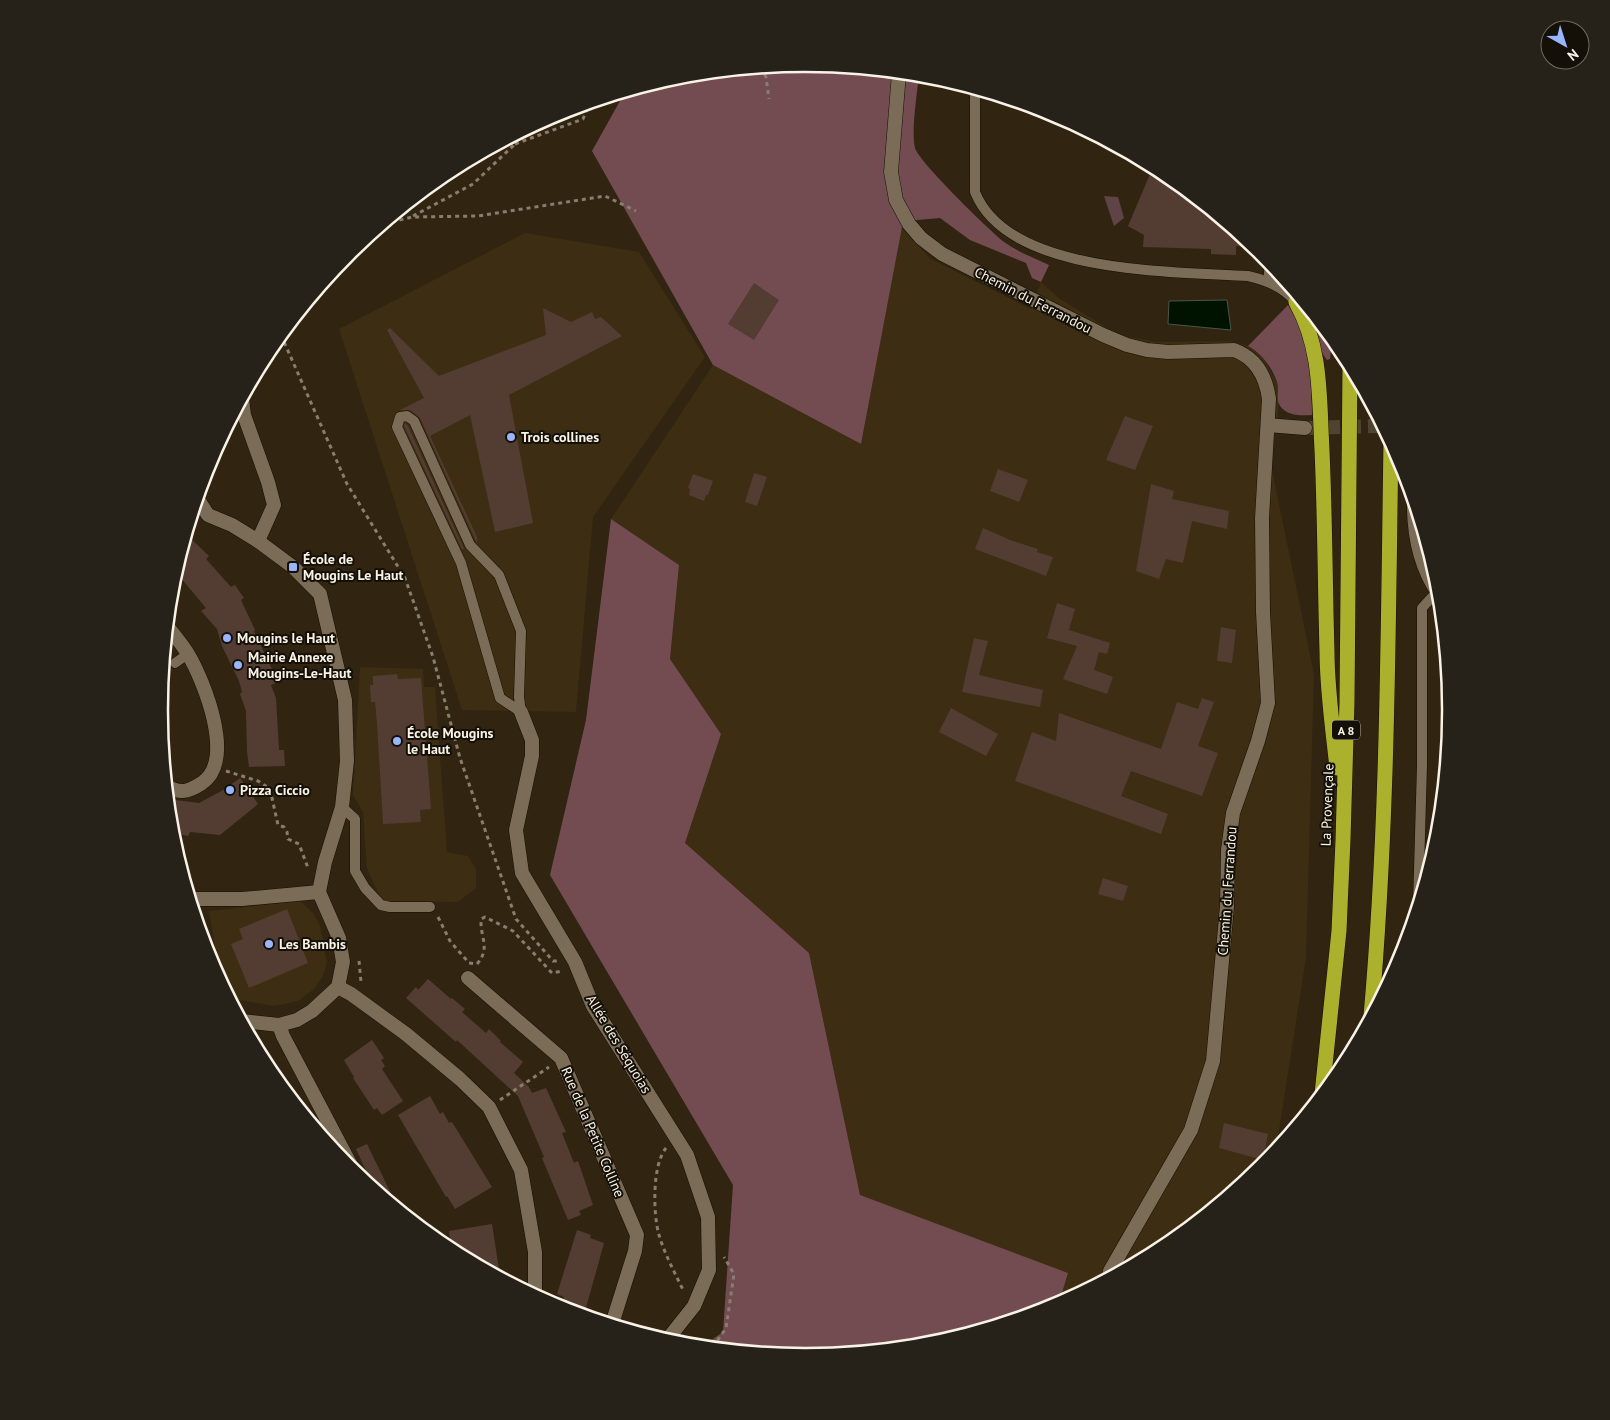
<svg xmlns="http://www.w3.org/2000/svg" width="1610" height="1420" font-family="'PT Sans',sans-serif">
	<rect width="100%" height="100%" fill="#312512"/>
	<!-- built -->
	<g fill="#3c2d13">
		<polygon points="901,227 931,259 1031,309 1041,282 1060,299 1119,335 1156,342 1230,341 1248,346 1257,351 1264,359 1277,383 1279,392 1278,415 1271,465 1314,674 1306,958 1276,1150 1262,1167 1164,1247 1059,1303 1068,1273 860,1196 809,953 684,843 721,734 670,659 679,565 611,519 713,365 861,444"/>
		<polygon points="525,233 639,252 705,357 593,517 576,712 462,710 339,329"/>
		<polygon points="360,667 423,669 424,687 435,687 447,852 468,856 476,869 476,888 458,902 382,901 367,869 363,812 353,795"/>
		<polygon points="300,901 313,913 320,925 327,963 323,976 314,989 298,1001 275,1006 239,1000 218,966 209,911"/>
	</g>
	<!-- green -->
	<polygon fill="#5e4447" points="1104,196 1118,197 1124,218 1114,226"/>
	<!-- forest -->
	<g fill="#734c52">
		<path d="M805,64l114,11c-2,18 -8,57 -4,73 3,13 75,83 89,94 14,10 30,16 45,23l-8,17 -9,-4 -6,-15 -56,-23 -30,-22 -23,2 -15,7 -41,217 -148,-79 -121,-214 33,-59 54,-16z"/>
		<path d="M1288,305l15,26 8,39 1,45c-11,1 -30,1 -34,-14 -1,-6 1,-13 -1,-19 -5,-15 -16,-29 -29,-36z"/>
		<path d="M1309,311c14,16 25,25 21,48l-3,1 -5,-7z"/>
		<polygon points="611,519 679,565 670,659 721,734 685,843 809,953 860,1195 1068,1273 1059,1303 1052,1307 931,1344 805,1356 703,1346 723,1332 733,1185 550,875 586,720"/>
	</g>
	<!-- water -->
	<polygon fill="#001301" stroke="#4b5646" points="1227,300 1231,330 1168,324 1169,301"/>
	<!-- building -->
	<g fill="#533d33">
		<polygon points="1153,167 1164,173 1255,247 1236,246 1236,255 1211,254 1211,249 1143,247 1144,235 1128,226"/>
		<polygon points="754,283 779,300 754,340 728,324"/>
		<polygon points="543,308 571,322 592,312 595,319 601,317 622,336 509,395 533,523 495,532 470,415 430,436 477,537 477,543 420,418 410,410 400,410 424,398 387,330 390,328 439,376 546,335"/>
		<polygon points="1125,416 1153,426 1135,470 1106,460"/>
		<polygon points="405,423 408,426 464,549 462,549 404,426"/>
		<polygon points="998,469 1028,480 1019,502 990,491"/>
		<polygon points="754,473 767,477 757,506 745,502"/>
		<polygon points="693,474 713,481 708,495 706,495 704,501 689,495 690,489 688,488"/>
		<polygon points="1151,484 1174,491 1172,499 1229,511 1227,529 1192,521 1183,563 1166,559 1159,579 1136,571"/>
		<polygon points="983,528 1010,540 1038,549 1037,552 1053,557 1046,576 975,549"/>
		<polygon points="186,534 209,556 206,559 231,587 235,585 244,598 241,600 255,630 254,631 278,682 271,685 276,698 279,750 284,750 285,766 249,767 247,752 246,711 240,694 242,692 239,681 222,646 217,629 201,611 206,608 175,571"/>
		<polygon points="1057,603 1075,609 1069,630 1110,643 1107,654 1099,652 1094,670 1113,677 1107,694 1063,679 1077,646 1047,638"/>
		<polygon points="1221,627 1236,630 1232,663 1217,661"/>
		<polygon points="974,638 988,641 979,675 1043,690 1040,707 962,692"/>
		<polygon points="397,674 398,679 421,678 431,809 420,810 421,822 383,824 377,723 375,702 371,702 370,685 373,685 373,676"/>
		<polygon points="1202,698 1214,702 1198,746 1218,753 1202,796 1131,771 1121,796 1168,814 1161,834 1015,781 1032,732 1056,741 1059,713 1161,749 1177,702 1198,709"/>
		<polygon points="951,708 998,734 986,756 939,732"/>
		<polygon points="240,778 258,804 220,835 190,832 188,836 171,832 168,799 199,803 225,789"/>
		<polygon points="1103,878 1128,886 1123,901 1098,894"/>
		<polygon points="287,909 308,963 249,988 231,944 243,939 239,929"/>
		<polygon points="428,979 451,999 452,998 465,1009 462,1012 486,1033 489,1029 501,1041 500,1042 523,1062 514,1073 529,1087 532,1093 546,1088 566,1132 562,1133 574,1163 578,1161 593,1205 579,1211 581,1215 568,1220 542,1158 544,1157 518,1096 457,1040 456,1042 406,998 416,987 418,990"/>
		<polygon points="372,1040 384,1058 381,1060 385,1066 382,1069 403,1101 382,1115 377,1108 374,1110 353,1078 354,1077 344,1060"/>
		<polygon points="430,1096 440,1114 443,1112 449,1123 452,1122 492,1187 455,1209 447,1196 446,1197 398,1115"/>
		<polygon points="1224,1123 1268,1134 1263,1160 1219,1148"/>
		<polygon points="367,1144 398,1208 374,1188 356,1149"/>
		<polygon points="492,1224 500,1276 452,1251 449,1231"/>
		<polygon points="577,1230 591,1235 590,1238 604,1243 584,1315 560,1308 564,1297 557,1294"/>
	</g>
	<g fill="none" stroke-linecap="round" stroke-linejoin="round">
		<!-- minor-tunnel -->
		<polyline stroke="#4f4432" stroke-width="14" stroke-dasharray="14 7" stroke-linecap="butt" points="1305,428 1382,426"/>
		<!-- service casing -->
		<g stroke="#180e00" stroke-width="11">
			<g id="service">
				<path d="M975,89v103c33,83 198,79 273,84 19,4 35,11 48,26"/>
				<polyline points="1268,282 1270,263"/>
				<polygon points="407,416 414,421 470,545 499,575 521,631 519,697 521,712 500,698 461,563 397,427 400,417"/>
				<path d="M1412,497c-1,35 5,69 25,98"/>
				<polyline points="175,663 188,654"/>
				<polyline points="342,807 355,819 355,871 365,888 381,905 390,907 430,907"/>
				<polyline points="1418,905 1422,765 1422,608 1432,597 1440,595"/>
			</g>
		</g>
		<!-- minor casing -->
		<g stroke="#180e00" stroke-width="15">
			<g id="minor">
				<path d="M899,73l-8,99 5,28 13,24 12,14 21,16 161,81 24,10 20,5 21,2 66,-2c22,8 32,27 35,49l-7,119 1,94 5,91 -10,38 -25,72 -5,37 -1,56 -14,155 -22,69 -81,141 -1,6"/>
				<polyline points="242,399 244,415 268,482 274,505 258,541"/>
				<polyline points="1268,425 1305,428"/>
				<polyline points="197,498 208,515 232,525 258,541 293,567 320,594 345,700 347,761 342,807 325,862 319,892 339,938 343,962 338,987 312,1011 297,1020 279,1025 242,1021"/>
				<polyline points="521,712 532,740 532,756 516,830 522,873 575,962 593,1006 687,1155 708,1217 709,1270 694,1306 667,1340"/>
				<path d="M166,786c15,8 22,6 36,-3 34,-23 2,-102 -14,-129 -6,-10 -14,-19 -21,-28"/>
				<polyline points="190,899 242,899 319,892"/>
				<polyline points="468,978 561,1058 637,1235 635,1251 612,1324"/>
				<polyline points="338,987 351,994 406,1034 460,1079 489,1107 521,1170 535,1252 535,1295"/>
				<polyline points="279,1025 283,1036 355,1173"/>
			</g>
		</g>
		<!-- motorway casing -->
		<g stroke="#180e00" stroke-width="16">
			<g id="motorway">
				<path d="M1296,302c26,47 23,95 26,148 3,67 3,134 5,201 0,39 6,79 10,117"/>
				<path d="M1371,1016c17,-191 17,-383 20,-575"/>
				<polyline points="1322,1094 1339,931 1343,840 1347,702 1350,365"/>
			</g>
		</g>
		<!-- path -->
		<g stroke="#887e6e" stroke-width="3" stroke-dasharray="4 4" stroke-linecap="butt">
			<polyline points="760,68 766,77 769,99"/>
			<polyline points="515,144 583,119 589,104"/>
			<polyline points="413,216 473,184 515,144 519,134"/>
			<polyline points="384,224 412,217 478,216 605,196 636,211"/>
			<polyline points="281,335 347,484 405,578 433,657 460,758 516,919 553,961 557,961"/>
			<polyline points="226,771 258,781 270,789 278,825 284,827 287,832 288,839 299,844 308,868"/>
			<path d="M438,917l12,24 19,22 8,1c14,-16 3,-26 4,-45l4,-2 28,14 39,42 10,-2"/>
			<polyline points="359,961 361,982"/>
			<polyline points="500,1100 549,1067"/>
			<path d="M666,1148c-14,17 -13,66 -7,87 6,20 16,38 25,57"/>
			<polyline points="713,1347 726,1328 734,1274 724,1257"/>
		</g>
		<!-- service -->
		<use href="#service" stroke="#7a6c57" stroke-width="10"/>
		<!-- minor -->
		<use href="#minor" stroke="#7a6c57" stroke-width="14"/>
		<!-- motorway -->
		<use href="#motorway" stroke="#abb12c" stroke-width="15"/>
	</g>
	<!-- markers -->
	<g fill="#99b5fd" stroke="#140f07" stroke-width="2">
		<circle cx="511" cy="437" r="5"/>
		<rect x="288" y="562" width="10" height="10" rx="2.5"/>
		<circle cx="227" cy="638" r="5"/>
		<circle cx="238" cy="665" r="5"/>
		<circle cx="397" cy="741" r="5"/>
		<circle cx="230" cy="790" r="5"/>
		<circle cx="269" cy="944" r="5"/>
	</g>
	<g text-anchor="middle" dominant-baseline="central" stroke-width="4" stroke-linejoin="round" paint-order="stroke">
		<!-- shield labels -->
		<rect fill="#140f07" stroke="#b4aea3" stroke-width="1" x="1332" y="720.5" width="28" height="19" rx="4"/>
		<g font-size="12" font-weight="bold" fill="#f9f2e6">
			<text x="1346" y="730">A 8</text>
		</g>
		<!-- street labels -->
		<g font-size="14" fill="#f9f2e6" stroke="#140f07">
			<text transform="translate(1033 300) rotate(27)">Chemin du Ferrandou</text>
			<text transform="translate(1327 805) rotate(-88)">La Provençale</text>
			<text transform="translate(1227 891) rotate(-86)">Chemin du Ferrandou</text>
			<text transform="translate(619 1044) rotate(59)">Allée des Séquoias</text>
			<text transform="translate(593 1132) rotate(67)">Rue de la Petite Colline</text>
		</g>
		<!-- poi labels -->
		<g font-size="14" font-weight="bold" fill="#f9f2e6" stroke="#140f07" text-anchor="start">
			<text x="521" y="437">Trois collines</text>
			<text x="303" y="559">École de<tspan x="303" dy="16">Mougins Le Haut</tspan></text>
			<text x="237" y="638">Mougins le Haut</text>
			<text x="248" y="657">Mairie Annexe<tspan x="248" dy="16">Mougins-Le-Haut</tspan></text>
			<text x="407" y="733">École Mougins<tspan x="407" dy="16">le Haut</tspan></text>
			<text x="240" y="790">Pizza Ciccio</text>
			<text x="279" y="944">Les Bambis</text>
		</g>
	</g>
	<!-- crop -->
	<path d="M0 0H1610V1420H0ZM805 72H805A637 637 0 0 1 1442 709V711A637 637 0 0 1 805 1348H805A637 637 0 0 1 168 711V709A637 637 0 0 1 805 72Z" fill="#262119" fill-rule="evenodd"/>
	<path fill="none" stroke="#f9f2e6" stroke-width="2.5" d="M805 72H805A637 637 0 0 1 1442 709V711A637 637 0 0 1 805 1348H805A637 637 0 0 1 168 711V709A637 637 0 0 1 805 72Z"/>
	<!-- north arrow -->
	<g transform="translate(1565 45) rotate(141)"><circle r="24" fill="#140f07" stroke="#706a60"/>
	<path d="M0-4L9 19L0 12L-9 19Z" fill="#99b5fd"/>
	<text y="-8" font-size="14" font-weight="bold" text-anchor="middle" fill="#f9f2e6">N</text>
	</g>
</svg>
